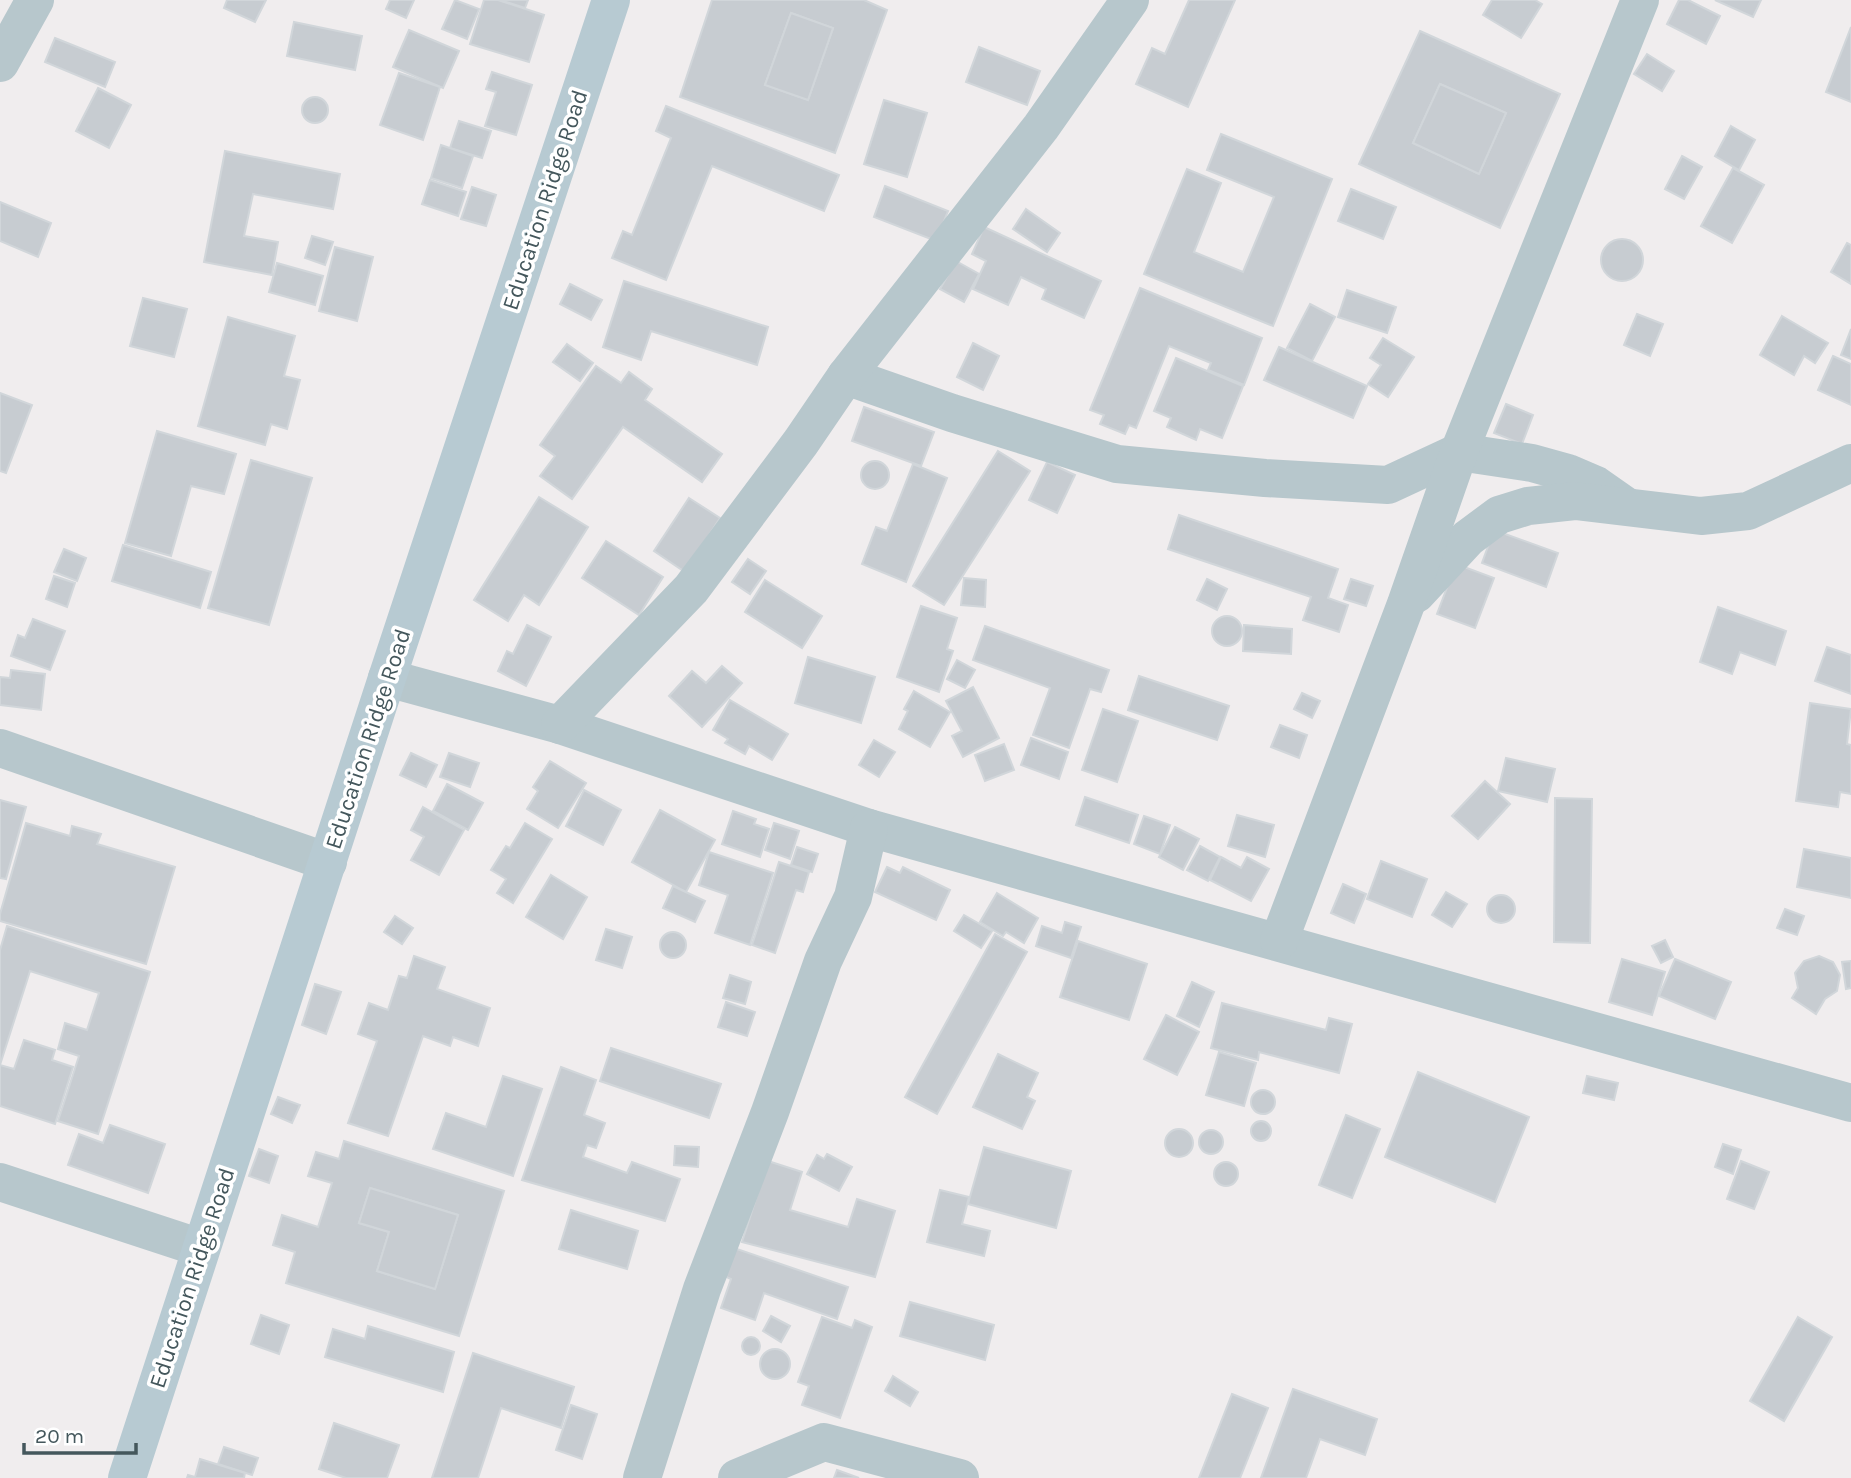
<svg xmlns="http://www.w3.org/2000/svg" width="1851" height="1478" font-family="Karla,sans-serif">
	<rect width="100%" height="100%" fill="#f0edee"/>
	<!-- building -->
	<g fill="#c7ccd1" stroke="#d1d6da" stroke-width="2" fill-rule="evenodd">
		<polygon points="227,0 266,0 255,22 224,8"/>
		<polygon points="390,0 414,0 406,18 386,9"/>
		<polygon points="455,0 479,9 467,39 442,29"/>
		<polygon points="484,0 498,0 544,15 529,62 470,44"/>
		<polygon points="500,0 528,0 525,8"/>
		<path d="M712,0h152l23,10 -52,143 -155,-56zM791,13l42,15 -25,72 -43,-15z"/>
		<polygon points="1189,0 1235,0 1188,107 1136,84 1152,48 1165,54"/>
		<polygon points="1492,0 1535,0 1542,4 1521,38 1483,15"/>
		<polygon points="1679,0 1688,0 1720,16 1706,44 1667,24"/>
		<polygon points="1715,0 1761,0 1753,17"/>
		<polygon points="791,13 833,28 808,100 765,85"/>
		<polygon points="294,22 362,36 355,70 287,56"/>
		<polygon points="1851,27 1851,102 1826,92"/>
		<polygon points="409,30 459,51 443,88 393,67"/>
		<path d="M1420,31l140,63 -60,134 -141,-64zM1440,84l66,29 -27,61 -66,-31z"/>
		<polygon points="55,38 115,62 105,87 45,62"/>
		<polygon points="979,47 1040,71 1027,105 966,82"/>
		<polygon points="1647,54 1674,71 1662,91 1634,74"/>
		<polygon points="492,72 532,85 516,135 485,126 496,92 486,89"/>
		<polygon points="399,73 440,87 423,140 380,125"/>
		<polygon points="1440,84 1506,113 1479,174 1413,143"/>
		<polygon points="98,88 131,105 109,148 76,131"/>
		<circle cx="315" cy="110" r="13"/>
		<polygon points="884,100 927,113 907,177 864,164"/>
		<polygon points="666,106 839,175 824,211 712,166 666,280 612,258 623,231 632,235 671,138 656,131"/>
		<polygon points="459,121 491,131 482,158 450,148"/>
		<polygon points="1731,126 1755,140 1739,170 1715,156"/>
		<polygon points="1221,134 1332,179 1273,326 1144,274 1187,169 1221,183 1194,252 1243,272 1274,197 1207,170"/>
		<polygon points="441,145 473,156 462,188 431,178"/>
		<polygon points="225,151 340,174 333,209 253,194 244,236 278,242 272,275 204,262"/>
		<polygon points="1682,156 1702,167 1684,199 1665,189"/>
		<polygon points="1733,168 1764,185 1732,243 1701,226"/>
		<polygon points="430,180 466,192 458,216 422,204"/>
		<polygon points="885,186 948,211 936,241 874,217"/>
		<polygon points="472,187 496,195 486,226 461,219"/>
		<polygon points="1351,189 1396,207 1383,239 1338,221"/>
		<polygon points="0,202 51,223 38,257 0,241"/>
		<polygon points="1026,209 1060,233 1047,252 1013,229"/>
		<polygon points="984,227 1101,281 1084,318 1042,299 1046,289 1021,277 1008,305 973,289 986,261 972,254"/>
		<polygon points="312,236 333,242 325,265 305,258"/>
		<circle cx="1622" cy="260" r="21"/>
		<polygon points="1847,243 1851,245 1851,284 1831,272"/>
		<polygon points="335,247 373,257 357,321 319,311"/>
		<polygon points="956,261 979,274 964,302 940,289"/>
		<polygon points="277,263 323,276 315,305 269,292"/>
		<polygon points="624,281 768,327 757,365 651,331 641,360 603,347"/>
		<polygon points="570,284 602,300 591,320 560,304"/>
		<polygon points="1140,288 1262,338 1244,385 1208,370 1211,363 1169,346 1136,428 1129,425 1125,434 1100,424 1104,415 1090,410"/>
		<polygon points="1347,290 1396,307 1387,333 1338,317"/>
		<polygon points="143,298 187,309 174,357 130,346"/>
		<polygon points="1310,304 1335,317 1312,361 1287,348"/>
		<polygon points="1637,314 1663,324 1650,356 1624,345"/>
		<polygon points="1782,316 1828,343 1815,363 1804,356 1794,375 1760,355"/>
		<polygon points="228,317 295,336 284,376 300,380 287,429 271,424 265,445 198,426"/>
		<polygon points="1851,329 1851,359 1841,355"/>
		<polygon points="1383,338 1414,357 1388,397 1368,384 1381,365 1370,358"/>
		<polygon points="973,343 999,356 983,390 957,377"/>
		<polygon points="567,344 593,363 580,381 553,362"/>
		<polygon points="1279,347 1367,386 1353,418 1264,380"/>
		<polygon points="1833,356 1851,364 1851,405 1818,390"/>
		<polygon points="1176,358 1243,386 1222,438 1200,429 1196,440 1167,427 1171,418 1154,411"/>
		<polygon points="596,366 621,383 629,372 652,389 645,400 722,454 702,482 623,427 572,499 540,476 555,456 540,445"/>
		<polygon points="0,393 32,405 6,473 0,471"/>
		<polygon points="1506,404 1533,415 1522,444 1494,433"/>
		<polygon points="864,407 934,432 921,466 852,441"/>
		<polygon points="157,431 236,454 224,494 191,486 171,556 125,543"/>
		<polygon points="998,451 1030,471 944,605 913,586"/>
		<polygon points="251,460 312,478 269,625 208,608"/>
		<circle cx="875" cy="475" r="14"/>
		<polygon points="1047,462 1075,475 1057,513 1029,500"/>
		<polygon points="913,464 947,478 906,582 862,564 876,527 887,531"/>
		<polygon points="539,497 588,527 539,605 524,595 508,621 474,600"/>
		<polygon points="689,498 720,518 685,572 654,551"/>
		<polygon points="1179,515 1338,569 1328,598 1348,605 1339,632 1303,620 1311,597 1168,549"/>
		<polygon points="1494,530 1558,553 1546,587 1482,563"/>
		<polygon points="606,541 663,577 639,615 582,578"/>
		<polygon points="123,545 211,572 200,608 112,581"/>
		<polygon points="64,549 86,558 77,581 54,572"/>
		<polygon points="748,559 766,571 750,594 732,582"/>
		<polygon points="1456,564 1494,578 1475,628 1437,614"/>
		<polygon points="54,576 75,583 67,607 46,599"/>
		<polygon points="964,578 986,580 985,607 961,605"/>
		<polygon points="1207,579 1227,589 1217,610 1197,600"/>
		<polygon points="1351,579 1373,586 1366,606 1344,599"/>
		<polygon points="765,580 822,616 802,648 745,612"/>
		<polygon points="921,606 957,618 947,649 953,651 939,692 897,677"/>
		<polygon points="1718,607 1786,631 1775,665 1740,652 1732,674 1700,662"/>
		<circle cx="1227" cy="631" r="15"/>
		<polygon points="33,619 65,631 50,670 11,656 18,635 25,638"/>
		<polygon points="527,625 551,637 526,686 498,671 507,651 513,654"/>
		<polygon points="1244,625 1292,629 1291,654 1243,651"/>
		<polygon points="985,626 1109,670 1101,692 1090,689 1069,748 1033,735 1050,688 973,660"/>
		<polygon points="1827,647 1851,655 1851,694 1815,681"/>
		<polygon points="808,657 875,677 861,723 795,703"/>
		<polygon points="957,660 975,670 965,688 947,679"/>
		<polygon points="722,666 742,683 702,727 669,696 692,671 706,683"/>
		<polygon points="11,670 45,674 41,710 0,705 0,677 10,678"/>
		<polygon points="1139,676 1229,706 1217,740 1128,710"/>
		<polygon points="973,687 999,738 963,757 952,736 962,731 946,701"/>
		<polygon points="914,691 950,712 930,747 899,729 908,711 904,709"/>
		<polygon points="1302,693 1320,701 1312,718 1294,709"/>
		<polygon points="730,700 788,734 772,760 749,746 745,754 725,743 728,739 713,730"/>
		<polygon points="1810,703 1851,709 1847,744 1851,745 1851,794 1840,792 1838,807 1796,801"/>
		<polygon points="1103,709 1138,721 1117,782 1082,770"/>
		<polygon points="1280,725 1307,735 1299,758 1271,747"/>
		<polygon points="1031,738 1068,752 1059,779 1021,765"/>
		<polygon points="874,740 895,752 879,777 859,765"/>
		<polygon points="1004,744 1014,770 985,781 975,755"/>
		<polygon points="411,753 437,765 426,787 400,775"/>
		<polygon points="449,753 479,763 470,787 440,777"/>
		<polygon points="1506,758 1555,769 1547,802 1498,791"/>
		<polygon points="550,761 586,783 558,828 527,809 538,791 533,787"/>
		<polygon points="1485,781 1510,804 1478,839 1452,816"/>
		<polygon points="447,784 483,803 468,830 433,811"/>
		<polygon points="584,790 621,810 603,845 566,826"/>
		<polygon points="1085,797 1138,815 1129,843 1076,825"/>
		<polygon points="1555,798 1592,799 1590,943 1554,942"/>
		<polygon points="0,800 26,807 6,879 0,878"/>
		<polygon points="423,807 464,830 439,875 411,860 424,837 411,830"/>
		<polygon points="660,810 715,840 686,892 632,862"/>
		<polygon points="733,811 756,819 754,824 769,829 760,857 722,844"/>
		<polygon points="1237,815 1274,825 1265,857 1228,846"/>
		<polygon points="1144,816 1170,825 1160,854 1134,844"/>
		<polygon points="26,823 70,836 72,826 101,834 97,844 175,867 146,964 0,921 0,914"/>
		<polygon points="525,823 552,839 513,903 497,893 506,879 491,870 506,846 510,848"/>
		<polygon points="774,823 799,831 790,859 765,850"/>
		<polygon points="1175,827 1199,839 1183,870 1159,857"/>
		<polygon points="1200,846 1220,857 1208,881 1187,870"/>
		<polygon points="797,847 818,854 812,872 791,865"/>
		<polygon points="1804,849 1851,858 1851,898 1797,887"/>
		<polygon points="709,852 773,873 750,945 715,933 728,895 699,885"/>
		<polygon points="1221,857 1241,868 1247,857 1269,869 1251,901 1210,880"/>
		<polygon points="1381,861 1427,879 1412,917 1367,899"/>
		<polygon points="779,862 809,872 803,892 796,890 775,953 752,945"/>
		<polygon points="887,867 900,873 903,867 950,890 936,920 875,892"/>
		<polygon points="551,875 587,897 563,939 526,917"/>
		<polygon points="1343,884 1366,894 1354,923 1331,913"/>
		<polygon points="673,886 705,901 695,922 663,908"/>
		<polygon points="1446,892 1467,904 1452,927 1432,915"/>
		<polygon points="997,893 1038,918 1024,943 1006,932 1003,936 980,922"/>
		<circle cx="1501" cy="909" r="14"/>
		<polygon points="1785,909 1804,916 1797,935 1777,928"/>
		<polygon points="964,915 992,931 981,948 954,931"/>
		<polygon points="395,916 413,928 402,944 384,932"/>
		<polygon points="1065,922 1081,927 1071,958 1036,946 1042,926 1062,933"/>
		<polygon points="7,926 150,972 98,1134 58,1121 79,1056 58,1049 65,1023 87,1030 99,993 30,971 0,1065 0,950"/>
		<polygon points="606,929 632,937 622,968 596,960"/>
		<circle cx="673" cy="945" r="13"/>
		<polygon points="995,934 1027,952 937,1114 905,1097"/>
		<polygon points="1665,940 1673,957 1661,963 1652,946"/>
		<polygon points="1078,941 1147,964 1129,1020 1060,997"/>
		<polygon points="414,956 445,967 437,989 490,1008 478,1046 453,1037 450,1046 423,1036 388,1136 348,1123 377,1041 358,1034 369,1003 388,1010 399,976 407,978"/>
		<polygon points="1819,956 1833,962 1840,975 1837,991 1825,999 1816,1014 1792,998 1798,988 1795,973 1804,961"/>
		<polygon points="1622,959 1665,972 1652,1015 1609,1002"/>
		<polygon points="1675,959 1731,982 1715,1019 1659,996"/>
		<polygon points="1851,961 1851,988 1846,989 1842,962"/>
		<polygon points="730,975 751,982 745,1004 723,998"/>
		<polygon points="1192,982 1214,992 1199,1027 1177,1016"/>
		<polygon points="315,984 341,992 326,1034 302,1025"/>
		<polygon points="726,1002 755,1012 747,1036 718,1027"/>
		<polygon points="1222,1003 1326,1030 1329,1018 1352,1024 1339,1073 1259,1052 1258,1060 1211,1048"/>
		<polygon points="1166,1015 1199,1032 1177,1075 1144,1059"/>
		<polygon points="24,1040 55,1050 52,1060 73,1067 55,1124 0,1106 0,1065 14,1069"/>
		<polygon points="611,1048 721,1084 709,1118 600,1081"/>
		<polygon points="1219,1052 1256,1063 1244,1106 1206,1095"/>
		<polygon points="998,1054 1038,1073 1027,1097 1035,1101 1022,1129 973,1107"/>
		<polygon points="561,1067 596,1080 584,1115 605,1123 596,1148 587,1145 583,1157 627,1173 632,1162 680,1179 665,1221 522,1180"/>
		<polygon points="1418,1072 1529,1117 1495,1202 1385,1157"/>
		<polygon points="503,1076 542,1089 513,1176 433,1149 446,1113 486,1127"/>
		<polygon points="1587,1076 1618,1083 1614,1100 1583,1093"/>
		<circle cx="1263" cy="1102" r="12"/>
		<polygon points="278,1097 300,1105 292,1123 271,1114"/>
		<polygon points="1346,1115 1380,1129 1352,1198 1319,1185"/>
		<circle cx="1261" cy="1131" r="10"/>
		<polygon points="110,1125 165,1144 148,1193 68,1165 79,1134 103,1143"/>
		<circle cx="1179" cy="1143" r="14"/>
		<circle cx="1211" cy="1142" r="12"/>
		<path d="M344,1141l160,50 -45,145 -173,-53 9,-31 -22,-7 9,-30 36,12 14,-44 -24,-7 8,-24 23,7zM370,1188l88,27 -23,74 -58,-18 12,-39 -30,-9z"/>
		<polygon points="1723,1144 1741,1150 1733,1174 1715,1167"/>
		<polygon points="675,1146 699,1147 698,1167 674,1165"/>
		<polygon points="984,1147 1071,1171 1056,1228 968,1204"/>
		<polygon points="259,1149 278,1156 269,1183 249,1176"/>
		<polygon points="827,1154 852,1167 839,1191 807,1174 817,1155 824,1159"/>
		<polygon points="768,1161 802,1172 790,1210 848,1227 857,1199 895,1211 875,1277 742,1242"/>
		<polygon points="1741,1161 1769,1172 1754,1209 1727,1199"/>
		<circle cx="1226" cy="1174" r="12"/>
		<polygon points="370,1188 458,1215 435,1289 377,1271 389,1232 359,1223"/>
		<polygon points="940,1190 969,1197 962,1224 990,1231 984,1256 927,1242"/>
		<polygon points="571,1210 638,1231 627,1269 559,1249"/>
		<polygon points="731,1247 848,1287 837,1319 764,1293 755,1320 721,1308 731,1279 722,1275"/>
		<polygon points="910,1302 994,1325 985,1360 900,1336"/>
		<polygon points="261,1315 289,1325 279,1354 251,1344"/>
		<polygon points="771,1316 790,1326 781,1342 763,1331"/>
		<polygon points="822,1317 852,1328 855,1320 872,1327 840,1418 802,1405 809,1386 798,1382"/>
		<polygon points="1798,1317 1832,1337 1784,1421 1750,1401"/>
		<polygon points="368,1326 454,1352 443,1392 325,1357 333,1329 365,1339"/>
		<circle cx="751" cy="1346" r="9"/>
		<circle cx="775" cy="1364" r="15"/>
		<polygon points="473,1353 574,1387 561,1428 501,1408 478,1478 432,1478"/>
		<polygon points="893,1376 918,1392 910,1406 885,1391"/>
		<polygon points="1293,1389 1377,1419 1365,1455 1320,1439 1306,1478 1261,1478"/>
		<polygon points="1232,1394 1268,1408 1240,1478 1199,1478"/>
		<polygon points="571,1405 597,1414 582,1459 556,1450"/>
		<polygon points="334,1423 399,1445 387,1478 346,1478 319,1469"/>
		<polygon points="224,1447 258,1458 252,1475 218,1464"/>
		<polygon points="200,1459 245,1473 244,1478 187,1478 188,1475 195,1477"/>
		<polygon points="837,1470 859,1478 834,1478"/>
	</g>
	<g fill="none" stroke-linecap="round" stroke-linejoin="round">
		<!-- minor -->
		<g stroke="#b7c7cc" stroke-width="38">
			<polyline points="0,63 35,0"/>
			<polyline points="846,376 952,413 1117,464 1265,478 1388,485 1459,452 1532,463 1568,473 1596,485 1626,506"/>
			<polyline points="1416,594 1468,538 1499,515 1528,506 1575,501 1701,516 1748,511 1851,463"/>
			<polyline points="387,678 560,725 869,828 1851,1103"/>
			<polyline points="560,725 691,589 801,442 846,376 1041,127 1130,0"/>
			<polyline points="0,748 328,862"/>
			<polyline points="1279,941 1406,604 1459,452 1640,0"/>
			<polyline points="0,1182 201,1248"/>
			<polyline points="642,1478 702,1289 770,1112 823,961 853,897 869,828"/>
			<polyline points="737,1478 824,1442 960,1478"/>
		</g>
		<!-- secondary -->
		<polyline stroke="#b7cad2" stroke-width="38" points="127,1478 387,678 611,0"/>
	</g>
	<g text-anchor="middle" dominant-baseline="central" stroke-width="7" stroke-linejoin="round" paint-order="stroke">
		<!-- street labels -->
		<g font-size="23" fill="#44575c" stroke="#fff">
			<text transform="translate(545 200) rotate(-72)">Education Ridge Road</text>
			<text transform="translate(368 739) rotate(-72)">Education Ridge Road</text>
			<text transform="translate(192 1278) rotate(-72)">Education Ridge Road</text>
		</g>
	</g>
	<!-- scale -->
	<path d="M24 1443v10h112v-10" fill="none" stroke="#44575c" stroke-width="3.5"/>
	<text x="35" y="1443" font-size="21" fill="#44575c" stroke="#ffffff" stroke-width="5" paint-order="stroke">20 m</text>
</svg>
